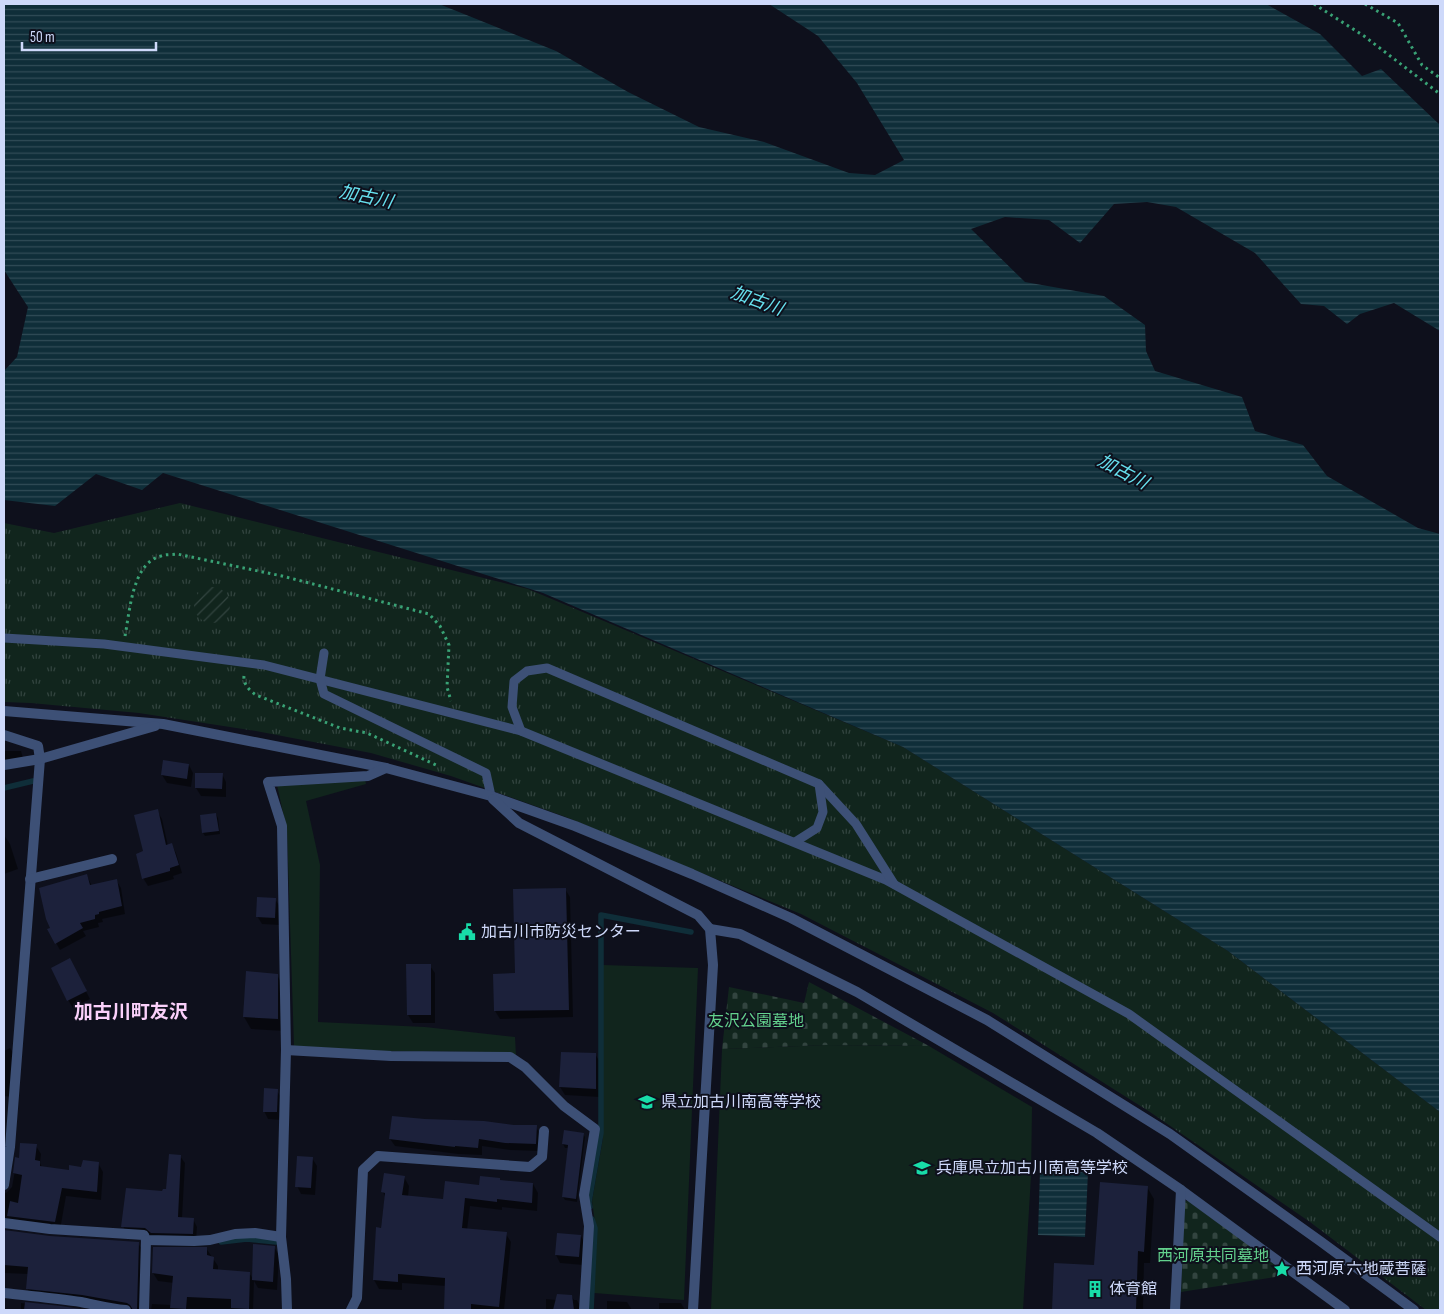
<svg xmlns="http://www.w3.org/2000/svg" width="1444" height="1314" font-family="'Sofia Sans Condensed','Noto Sans JP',sans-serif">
	<defs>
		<pattern id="cemetery-stones" width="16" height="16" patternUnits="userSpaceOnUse" patternTransform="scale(1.25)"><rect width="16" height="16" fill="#11251d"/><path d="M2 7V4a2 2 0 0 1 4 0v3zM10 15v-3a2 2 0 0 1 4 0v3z" fill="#32443f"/></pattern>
		<pattern id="park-tufts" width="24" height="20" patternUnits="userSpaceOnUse" patternTransform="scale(1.25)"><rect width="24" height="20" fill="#11251d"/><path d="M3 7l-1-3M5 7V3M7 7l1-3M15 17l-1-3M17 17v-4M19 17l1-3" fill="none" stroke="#32443f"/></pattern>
		<pattern id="garden-furrows" width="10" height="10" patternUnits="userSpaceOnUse" patternTransform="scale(1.25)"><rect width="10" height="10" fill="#11251d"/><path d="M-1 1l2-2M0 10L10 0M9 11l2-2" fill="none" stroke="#32443f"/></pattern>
		<pattern id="water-rules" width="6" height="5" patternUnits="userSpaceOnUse" patternTransform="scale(1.25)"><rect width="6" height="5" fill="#0f2e39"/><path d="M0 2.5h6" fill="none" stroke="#314c57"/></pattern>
	</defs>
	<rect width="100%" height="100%" fill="#0e101c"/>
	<!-- grass -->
	<g fill="#11251d">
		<polygon points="365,779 366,784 306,801 320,865 318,1022 425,1027 515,1037 516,1055 500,1052 381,1051 294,1046 287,831 277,785"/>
		<polygon points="603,965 698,968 684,1300 594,1293 596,1230 592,1201 603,1138"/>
		<polygon points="826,1045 929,1046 1032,1107 1031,1176 1023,1310 711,1310 722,1049"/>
	</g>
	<!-- cemetery -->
	<g fill="url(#cemetery-stones)">
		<polygon points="809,982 929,1046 826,1045 722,1049 729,987 804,1003"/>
		<polygon points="1184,1201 1188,1201 1290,1273 1288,1275 1181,1292"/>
	</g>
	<!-- park -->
	<polygon fill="url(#park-tufts)" points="180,503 528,589 903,747 1228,951 1440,1112 1440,1310 1426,1310 1310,1222 1150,1112 993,1013 801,914 566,817 451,776 371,753 256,731 139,713 31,703 4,702 4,523 54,533"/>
	<!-- garden -->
	<circle fill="url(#garden-furrows)" cx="212" cy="605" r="18"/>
	<!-- water -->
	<g fill="url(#water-rules)">
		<polygon points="4,4 439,4 556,51 628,92 699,127 764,142 849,173 875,175 904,160 857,83 818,36 769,4 1266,4 1320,34 1362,76 1381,69 1440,125 1440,331 1394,303 1360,314 1347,324 1324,306 1301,304 1255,253 1176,207 1147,202 1114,204 1080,243 1049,220 1005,217 971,229 1025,282 1104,296 1145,325 1146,351 1155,371 1242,397 1255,431 1303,445 1327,476 1418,528 1440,534 1440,1112 1228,951 903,747 543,593 163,473 142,490 96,474 55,506 4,500 4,371 17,357 28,307 4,270"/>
		<polygon points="1040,1170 1088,1172 1085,1237 1038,1235"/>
	</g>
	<!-- shadow -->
	<g fill="#0007">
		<polygon points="4,751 21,751 23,758 4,762"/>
		<polygon points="189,765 193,773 191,787 167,783 162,775"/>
		<polygon points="196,774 222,774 226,782 226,797 201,796 196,788"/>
		<polygon points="157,811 162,819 168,846 172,845 176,853 182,873 173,876 174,879 148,886 143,878 144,852"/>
		<polygon points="216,814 218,818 220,834 205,836 203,833"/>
		<polygon points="4,835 10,844 18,869 4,874"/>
		<polygon points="87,876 92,886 116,880 121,888 125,914 102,919 103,922 98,923 99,927 83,931 86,936 60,950 56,943 51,928"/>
		<polygon points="565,889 570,897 573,1017 500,1019 495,1011"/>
		<polygon points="275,899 280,907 279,925 262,924 257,916"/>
		<polygon points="430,966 435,973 435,1023 413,1023 408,1015"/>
		<polygon points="74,968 90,999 73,1008 68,1000"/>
		<polygon points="277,975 284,987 284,1031 251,1029 244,1017"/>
		<polygon points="10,1048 15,1056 12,1097 4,1096 4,1051"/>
		<polygon points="595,1054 600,1062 599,1097 565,1095 560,1087"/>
		<polygon points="277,1091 282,1099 281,1120 268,1119 264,1111"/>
		<polygon points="536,1127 540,1134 539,1151 510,1150 482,1146 482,1155 458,1154 395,1146 390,1139"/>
		<polygon points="583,1134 585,1137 577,1202 565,1200 563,1197 568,1148 565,1148 563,1144"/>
		<polygon points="36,1146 41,1154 40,1163 42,1167 70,1172 98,1163 103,1172 101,1200 66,1196 60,1230 4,1227 4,1192 6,1193 12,1187 17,1159 20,1159"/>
		<polygon points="180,1156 185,1163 182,1218 193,1219 197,1227 196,1241 127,1234 123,1226 167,1190"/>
		<polygon points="312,1158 317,1166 315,1195 301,1194 297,1186"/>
		<polygon points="404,1177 409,1186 408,1197 444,1200 480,1186 500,1181 533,1184 538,1193 537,1211 502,1207 502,1210 470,1206 467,1230 506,1234 511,1242 504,1310 445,1310 446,1286 402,1283 402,1290 379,1289 374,1280 385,1197 383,1192"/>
		<polygon points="1147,1187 1154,1199 1150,1263 1144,1263 1143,1310 1054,1310 1056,1265 1096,1267"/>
		<polygon points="4,1231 49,1237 138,1243 143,1251 141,1310 125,1310 32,1297 27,1288 28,1274 4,1273"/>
		<polygon points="581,1236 585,1244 583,1265 560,1263 556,1255"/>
		<polygon points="254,1245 274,1247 279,1255 277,1290 258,1288 254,1281 253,1310 151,1310 152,1304 172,1305 174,1283 158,1281 153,1273 206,1248 218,1266 218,1271 249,1273 254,1280"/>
		<polygon points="571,1296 574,1300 577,1300 582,1310 546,1310 546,1299 557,1300"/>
		<polygon points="607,1301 627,1302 632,1310 607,1310"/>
		<polygon points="21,1303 70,1309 80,1310 21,1310"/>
		<polygon points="659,1303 681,1303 685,1310 659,1310"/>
	</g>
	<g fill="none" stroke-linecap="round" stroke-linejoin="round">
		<!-- stream -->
		<g stroke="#0f2e39" stroke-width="5.5">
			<polyline points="4,788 33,781"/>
			<polyline points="590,1207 589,1202 601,1133 601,915 691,932"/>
			<polyline points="221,1242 247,1239 276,1242"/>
			<polyline points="591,1310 595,1228 592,1219"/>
		</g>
	</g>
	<!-- building -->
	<g fill="#1c213b">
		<polygon points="163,760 189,764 187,779 161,775"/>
		<polygon points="195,773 223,773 222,789 195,788"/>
		<polygon points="158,809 166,845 172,843 179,865 170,868 170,871 142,879 136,854 143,851 134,815"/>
		<polygon points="216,813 219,831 202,833 200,815"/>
		<polygon points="87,874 90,885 117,879 122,906 99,912 99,914 95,915 95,919 80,923 83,928 55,944 47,929 50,928 46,919 39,888"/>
		<polygon points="566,888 569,1010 494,1011 493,974 515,973 513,889"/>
		<polygon points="257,897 276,898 275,918 256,917"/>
		<polygon points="70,958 87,991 67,1001 51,968"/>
		<polygon points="406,964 431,964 431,1015 407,1015"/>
		<polygon points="246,971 278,974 278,1019 243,1017"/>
		<polygon points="561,1052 596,1053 596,1089 559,1087"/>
		<polygon points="264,1088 278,1089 277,1112 263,1112"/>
		<polygon points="392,1116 425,1119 484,1121 514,1125 537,1125 536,1144 505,1143 479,1139 478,1148 455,1146 455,1147 389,1139"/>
		<polygon points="564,1130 584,1133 576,1199 562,1197 568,1145 562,1144"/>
		<polygon points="20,1143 37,1144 35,1160 40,1161 40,1166 69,1170 69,1165 81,1167 83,1160 99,1162 97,1192 62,1188 55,1222 7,1216 10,1201 18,1203 22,1175 13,1173 15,1157 19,1158"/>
		<polygon points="169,1154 181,1155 178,1217 194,1218 193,1234 151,1233 145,1228 121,1227 126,1188 162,1191 163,1189 166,1189"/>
		<polygon points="297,1156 313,1157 311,1188 295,1187"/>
		<polygon points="384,1173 405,1176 402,1195 443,1199 445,1181 479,1185 480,1176 500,1178 500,1180 533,1183 532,1203 497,1199 497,1202 465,1198 462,1228 507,1232 499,1307 471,1304 471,1310 444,1310 445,1278 398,1274 398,1282 373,1280 376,1227 381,1228 385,1193 381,1192"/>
		<polygon points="1100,1182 1148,1186 1144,1252 1138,1251 1136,1310 1052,1310 1054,1263 1094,1265"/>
		<polygon points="4,1230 50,1236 139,1242 137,1310 133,1310 130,1305 127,1303 82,1295 26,1289 28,1267 4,1265"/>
		<polygon points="557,1233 581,1235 579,1257 555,1255"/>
		<polygon points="253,1244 275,1246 273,1282 252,1280"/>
		<polygon points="153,1247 207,1247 207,1255 214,1257 213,1269 250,1272 249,1309 231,1308 231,1299 187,1297 186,1309 170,1308 173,1276 152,1273"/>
		<polygon points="557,1294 572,1295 574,1310 553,1310"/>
		<polygon points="25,1302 61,1306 87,1310 24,1310"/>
	</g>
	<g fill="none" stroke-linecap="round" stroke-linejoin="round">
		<!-- path -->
		<g stroke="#39a275" stroke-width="3" stroke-dasharray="2.5 4" stroke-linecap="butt">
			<polyline points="1314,4 1364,36 1440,94"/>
			<polyline points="1365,4 1398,23 1422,65 1440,78"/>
			<path d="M125,636c5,-25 7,-73 36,-80 5,-2 11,-1 16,-2l105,22 147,38 11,12 9,19 -2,42 4,14"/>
			<path d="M244,676c-1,8 6,15 12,19l84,33 27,5 69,32"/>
		</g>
		<!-- lane -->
		<g stroke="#3d5076" stroke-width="9">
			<polyline points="4,638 104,644 264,665 521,731 886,880 1129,1014 1440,1237"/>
			<polyline points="324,653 320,679 324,694 486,773 491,796"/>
			<polyline points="521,731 512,707 514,681 527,671 547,668 819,784 856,824 894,884"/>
			<polyline points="795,842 817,828 823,812 819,784"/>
		</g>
		<!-- street -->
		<g stroke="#3d5076" stroke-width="10">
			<polyline points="4,711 163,724 386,768 491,796 575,826 692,874 791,918 987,1020 1170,1134 1320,1241 1414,1310"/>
			<polyline points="4,735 38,746 40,759 10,1147 4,1185"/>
			<polyline points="4,765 40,759 155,726"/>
			<polyline points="493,799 519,823 698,915 710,929 713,965 693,1310"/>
			<polyline points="30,879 112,859"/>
			<polyline points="710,929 740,934 857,992 1097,1133 1181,1190 1345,1310"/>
			<polyline points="286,1050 391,1056 510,1057 525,1067 564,1106 595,1129 584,1195 589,1226 584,1310"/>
			<polyline points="4,1223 50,1229 144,1235 146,1240 194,1241 210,1240 235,1234 255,1233 281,1237"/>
			<path d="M4,1293c25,3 51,5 77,9 15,3 30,7 45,8"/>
			<polyline points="144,1310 146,1240"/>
			<polyline points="287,1310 286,1279 281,1237 286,1050 282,826 268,782 368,776 386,768"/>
			<polyline points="351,1310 357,1298 363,1170 378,1156 530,1167 542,1157 544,1131"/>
			<polyline points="1175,1310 1181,1190"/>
		</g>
	</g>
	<!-- icons -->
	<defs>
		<g id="civic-bare" transform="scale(1.35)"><path d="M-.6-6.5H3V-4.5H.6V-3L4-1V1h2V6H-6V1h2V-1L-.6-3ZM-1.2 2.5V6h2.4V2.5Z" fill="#18dca8" stroke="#0e101c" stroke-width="2.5" paint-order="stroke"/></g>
		<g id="school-bare" transform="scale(1.35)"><path d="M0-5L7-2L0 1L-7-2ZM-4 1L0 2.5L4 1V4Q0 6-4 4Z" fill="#18dca8" stroke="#0e101c" stroke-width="2.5" paint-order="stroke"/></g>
		<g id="sight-bare" transform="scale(1.35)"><path d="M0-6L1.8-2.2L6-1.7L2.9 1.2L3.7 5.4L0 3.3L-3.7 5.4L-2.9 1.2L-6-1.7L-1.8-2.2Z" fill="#18dca8" stroke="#0e101c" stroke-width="2.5" paint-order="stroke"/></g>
		<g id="building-bare" transform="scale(1.35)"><path d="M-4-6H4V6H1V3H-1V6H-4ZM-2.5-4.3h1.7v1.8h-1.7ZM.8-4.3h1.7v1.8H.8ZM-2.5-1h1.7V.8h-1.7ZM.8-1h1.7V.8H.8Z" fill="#18dca8" stroke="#0e101c" stroke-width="2.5" paint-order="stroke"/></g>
	</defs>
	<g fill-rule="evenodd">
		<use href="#civic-bare" x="467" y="932"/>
		<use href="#school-bare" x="647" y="1102"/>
		<use href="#school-bare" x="922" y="1168"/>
		<use href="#sight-bare" x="1282" y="1269"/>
		<use href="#building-bare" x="1095" y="1289"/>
	</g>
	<g text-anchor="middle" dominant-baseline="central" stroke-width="4" stroke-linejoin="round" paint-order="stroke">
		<!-- poi labels -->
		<g font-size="16" fill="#ced9fa" stroke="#0e101c" text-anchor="start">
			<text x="481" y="932">加古川市防災センター</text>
			<text x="661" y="1102">県立加古川南高等学校</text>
			<text x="936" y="1168">兵庫県立加古川南高等学校</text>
			<text x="1296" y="1269">西河原 六地蔵菩薩</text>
			<text x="1109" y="1289">体育館</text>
		</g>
		<!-- park labels -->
		<g font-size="16" fill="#63d18d" stroke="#0e101c">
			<text x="756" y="1021">友沢公園墓地</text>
			<text x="1213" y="1256">西河原共同墓地</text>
		</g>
		<!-- water labels -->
		<g font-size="18" font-style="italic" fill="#67e1ef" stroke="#0e101c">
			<text transform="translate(366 197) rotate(12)">加古川</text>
			<text transform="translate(757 301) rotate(20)">加古川</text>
			<text transform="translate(1123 472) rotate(28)">加古川</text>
		</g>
		<!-- quarter labels -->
		<g font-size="19" font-weight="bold" fill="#fad0fa" stroke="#0e101c">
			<text x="131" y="1012">加古川町友沢</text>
		</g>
	</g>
	<!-- border -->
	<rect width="1444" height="1314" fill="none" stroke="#ced9fa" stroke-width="10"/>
	<!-- scale -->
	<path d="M22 42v8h134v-8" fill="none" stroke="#ced9fa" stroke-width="2.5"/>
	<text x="30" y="42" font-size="15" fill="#ced9fa" stroke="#0e101c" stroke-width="4" paint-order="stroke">50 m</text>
</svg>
